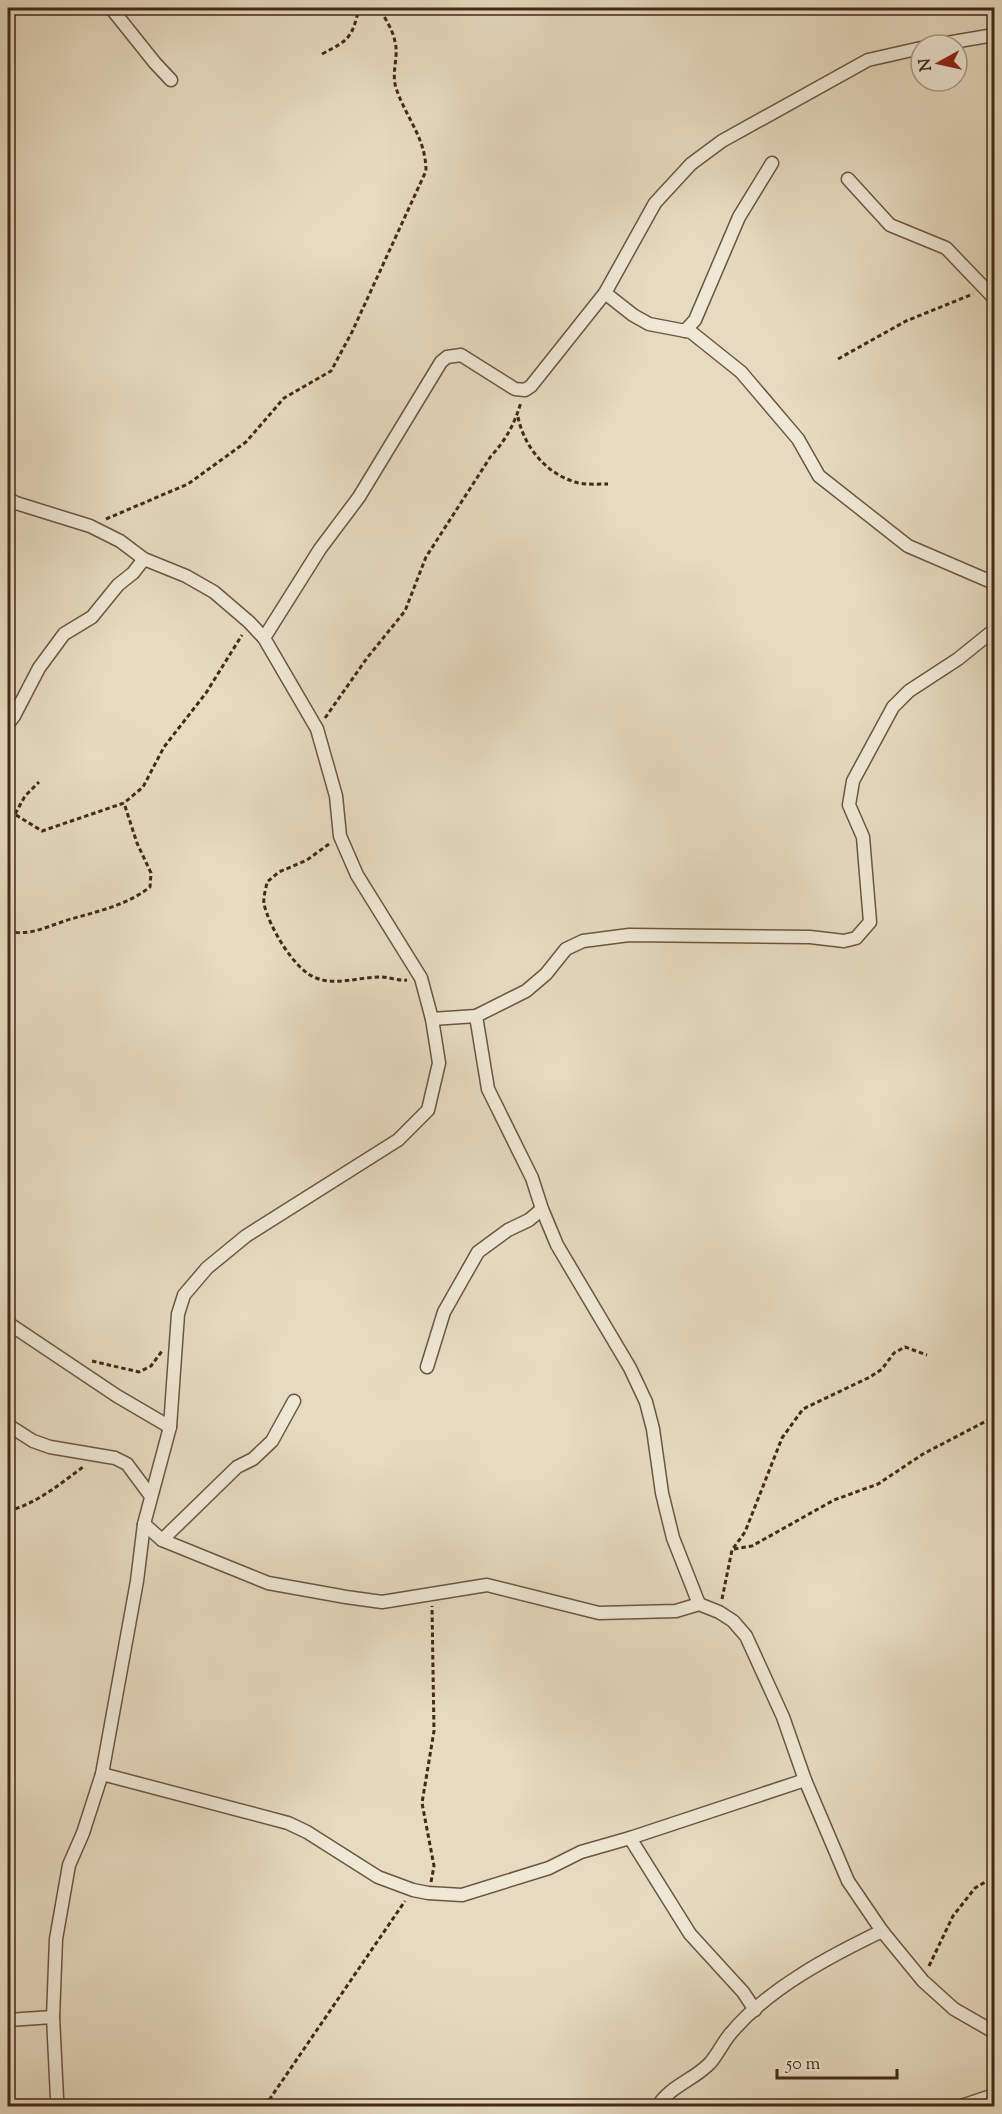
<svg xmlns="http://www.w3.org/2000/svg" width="1002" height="2114" font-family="'Sorts Mill Goudy',serif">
	<rect width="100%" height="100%" fill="#e6dbc0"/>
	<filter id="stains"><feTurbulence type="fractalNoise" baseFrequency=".00333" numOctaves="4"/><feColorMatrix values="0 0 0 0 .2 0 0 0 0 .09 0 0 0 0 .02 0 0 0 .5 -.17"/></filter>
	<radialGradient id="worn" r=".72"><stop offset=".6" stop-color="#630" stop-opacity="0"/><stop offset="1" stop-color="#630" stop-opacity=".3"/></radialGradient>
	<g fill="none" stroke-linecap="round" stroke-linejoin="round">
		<!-- minor casing -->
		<g stroke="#6c5640" stroke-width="15">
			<g id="minor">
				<polyline points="111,8 155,63 171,80"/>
				<polyline points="935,45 994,35"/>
				<polyline points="848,179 890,225 946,248 994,298"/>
				<polyline points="605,293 633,315 649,324 691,332 741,372 798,439 819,476 908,546 994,583"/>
				<polyline points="685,331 695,320 739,217 772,163"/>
				<polyline points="8,498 16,503 90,526 120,541 144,559 186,576 214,592 249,622 264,638 317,729 336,796 340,836 357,875 421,978 432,1019 439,1063 428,1110 398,1140 246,1236 207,1268 184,1295 178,1314 170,1427 144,1524 137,1581 102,1774 83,1833 69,1865 56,1939 53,2017 57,2098 59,2106"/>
				<polyline points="264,638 320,549 359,497 441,362 447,357 461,355 515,389 525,390 531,386 605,293 655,203 691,164 722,141 868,60 921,48"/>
				<polyline points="8,724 14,716 39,668 64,634 92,617 118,585 133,573 144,559"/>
				<polyline points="476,1016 488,1089 532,1178 542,1209 557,1245 630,1368 646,1402 653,1429 662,1493 673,1538 699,1604"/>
				<polyline points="432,1019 476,1016 526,991 546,974 566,949 583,941 629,935 810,937 844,941 856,938 870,922 863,837 849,805 853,781 893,707 909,691 958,659 994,630"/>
				<polyline points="8,1323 117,1396 170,1427"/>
				<polyline points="427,1367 444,1312 478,1252 508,1230 529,1220 542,1209"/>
				<polyline points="8,1425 33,1441 50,1447 115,1458 127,1464 150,1495"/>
				<polyline points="144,1524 162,1540 268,1583 346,1597 382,1602 487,1585 599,1613 676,1611 699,1604 719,1612 733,1621 746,1636 783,1717 805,1780 848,1881 882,1931 923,1981 954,2009 994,2032"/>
				<polyline points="162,1540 237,1467 253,1459 272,1441 294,1401"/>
				<polyline points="102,1774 288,1823 307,1832 378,1877 413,1890 428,1893 462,1895 549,1868 581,1852 630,1838 805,1780"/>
				<polyline points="630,1838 690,1934 743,1992 755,2010"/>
				<polyline points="8,2020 53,2017"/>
				<path d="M658,2106c12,-20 36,-26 52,-43 8,-9 13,-21 21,-30 38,-45 99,-77 151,-102"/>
				<polyline points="961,2106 994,2095"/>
			</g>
		</g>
		<!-- path -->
		<g stroke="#432915" stroke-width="3" stroke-dasharray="4.5 3" stroke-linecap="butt">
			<path d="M322,54c27,-14 30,-16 37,-46"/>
			<polyline points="838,359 906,321 973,294"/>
			<path d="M518,417c6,29 27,56 57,65 9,3 23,2 33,2"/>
			<path d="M106,519l82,-35 58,-42 38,-44 47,-27 21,-39 74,-161c0,-33 -20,-53 -30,-83 -5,-16 3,-31 -1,-46 -2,-12 -10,-24 -16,-34"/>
			<path d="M325,718l42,-60 38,-47 21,-54 65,-101c15,-16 24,-33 30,-54"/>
			<polyline points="16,815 42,831 124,803 143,787 164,747 206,693 242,635"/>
			<polyline points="8,827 25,796 39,782"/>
			<path d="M329,844l-22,16 -28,12 -12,10c-1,7 -4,15 -3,22 5,22 30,66 52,74 20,8 43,-1 64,-1 10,0 18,4 27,3"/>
			<path d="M8,931c22,6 42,-6 63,-12 28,-8 56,-14 79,-32l1,-14 -14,-30 -13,-40"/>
			<polyline points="92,1361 139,1372 151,1366 162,1351"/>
			<path d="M8,1511c28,-7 52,-27 75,-44"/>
			<polyline points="734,1549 752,1546 834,1500 878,1484 923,1454 994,1417"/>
			<polyline points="722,1599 732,1550 745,1532 782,1438 803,1409 870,1377 882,1369 894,1353 905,1347 927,1355"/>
			<polyline points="431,1882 434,1866 422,1803 434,1731 432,1606"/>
			<polyline points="929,1966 953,1916 975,1888 994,1877"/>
			<polyline points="265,2106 405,1901"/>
		</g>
		<!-- minor -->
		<use href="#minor" stroke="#efe8d6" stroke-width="12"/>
	</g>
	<!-- margin -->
	<rect width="1002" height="2114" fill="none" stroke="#e6dbc0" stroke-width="30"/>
	<rect x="9" y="9" width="984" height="2096" fill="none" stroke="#432915" stroke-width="3"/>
	<rect x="15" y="15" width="972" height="2084" fill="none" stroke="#432915" stroke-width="1.5"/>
	<!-- north arrow -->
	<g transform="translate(939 63) rotate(262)"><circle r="28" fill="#efe8d6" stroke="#aa9c89" stroke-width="1.5"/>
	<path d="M0-4.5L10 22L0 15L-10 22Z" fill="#8f2418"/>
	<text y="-9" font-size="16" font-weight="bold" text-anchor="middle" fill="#432915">N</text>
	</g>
	<!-- scale -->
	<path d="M777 2069v9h120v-9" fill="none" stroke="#432915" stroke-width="3"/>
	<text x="786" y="2069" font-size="18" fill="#432915" stroke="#efe8d6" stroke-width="4.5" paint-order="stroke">50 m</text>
	<rect width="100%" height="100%" filter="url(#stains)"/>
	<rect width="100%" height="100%" fill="url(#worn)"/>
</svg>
